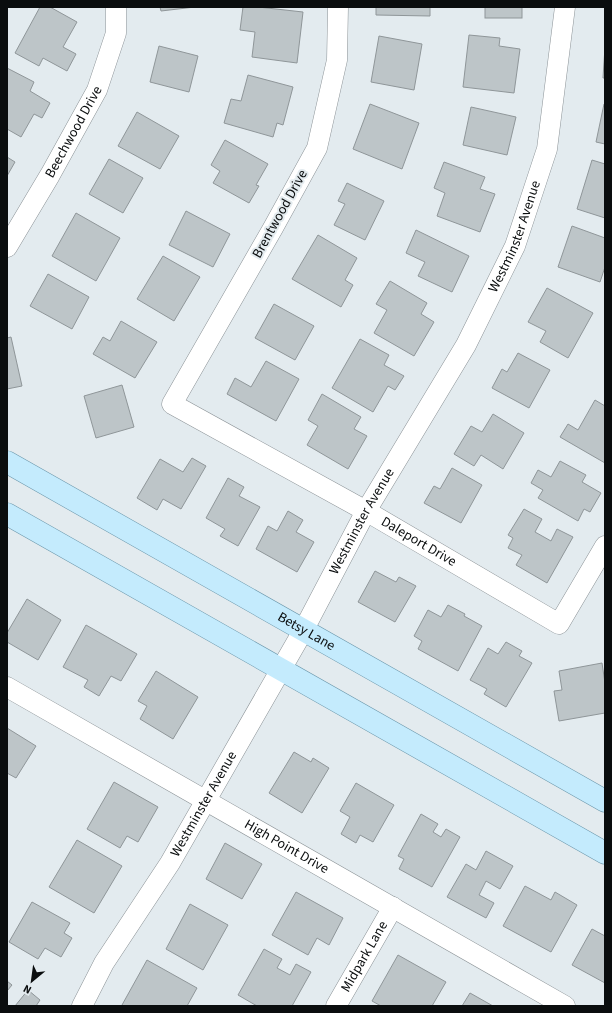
<svg xmlns="http://www.w3.org/2000/svg" width="612" height="1013" font-family="'Source Sans 3',sans-serif">
	<rect width="100%" height="100%" fill="#e3ebef"/>
	<!-- building -->
	<g fill="#bdc5c8" stroke="#8f9699">
		<polygon points="40,7 50,7 77,22 63,47 76,54 67,71 43,58 39,66 15,53"/>
		<polygon points="160,7 195,7 161,11"/>
		<polygon points="243,7 258,7 303,12 297,63 252,57 255,32 240,30"/>
		<polygon points="376,7 430,7 430,16 376,15"/>
		<rect x="485" y="7" width="37" height="11"/>
		<polygon points="469,35 500,38 499,46 520,49 514,93 463,87"/>
		<polygon points="379,36 422,44 414,90 371,82"/>
		<polygon points="159,46 198,56 189,92 150,82"/>
		<polygon points="605,47 605,78 603,78"/>
		<polygon points="7,68 34,82 30,91 50,103 42,118 34,114 21,137 7,129"/>
		<polygon points="248,75 293,87 283,125 277,123 273,137 224,123 231,99 241,101"/>
		<polygon points="370,104 419,123 402,169 353,149"/>
		<polygon points="604,104 605,104 605,144 596,142"/>
		<polygon points="471,107 516,117 507,155 463,145"/>
		<polygon points="137,112 179,136 160,169 118,146"/>
		<polygon points="225,140 268,164 256,185 259,186 249,203 213,183 220,171 211,165"/>
		<polygon points="7,157 15,162 7,176"/>
		<polygon points="109,159 143,178 123,213 89,194"/>
		<polygon points="592,160 605,164 605,218 577,209"/>
		<polygon points="444,162 485,177 480,189 495,194 480,232 437,216 445,193 434,188"/>
		<polygon points="347,183 384,201 365,240 334,225 345,204 338,201"/>
		<polygon points="186,211 230,234 213,267 169,245"/>
		<polygon points="76,213 120,238 96,281 52,256"/>
		<polygon points="572,226 605,238 605,267 600,282 558,267"/>
		<polygon points="416,230 469,256 452,292 418,276 425,262 406,253"/>
		<polygon points="318,235 357,258 345,280 353,285 341,307 292,279"/>
		<polygon points="163,256 200,277 174,321 137,299"/>
		<polygon points="48,274 89,297 72,329 30,306"/>
		<polygon points="390,281 427,303 421,314 434,322 414,356 374,333 387,310 376,304"/>
		<polygon points="547,288 593,313 568,358 540,342 546,331 528,322"/>
		<polygon points="274,304 314,326 295,360 255,338"/>
		<polygon points="121,321 157,342 135,378 93,354 103,337 110,341"/>
		<polygon points="11,337 22,386 7,389 7,338"/>
		<polygon points="360,339 389,355 384,365 404,376 395,390 388,386 373,412 332,388"/>
		<polygon points="518,353 550,370 529,408 492,388 502,369 507,372"/>
		<polygon points="266,361 299,379 276,421 227,394 235,378 251,387"/>
		<polygon points="122,385 134,427 96,438 84,396"/>
		<polygon points="322,394 361,417 354,429 367,436 348,469 307,445 318,426 308,420"/>
		<polygon points="595,400 605,406 605,463 560,437 568,424 578,430"/>
		<polygon points="493,414 524,433 503,469 481,455 474,466 454,454 471,426 482,432"/>
		<polygon points="192,458 206,466 181,509 163,499 157,510 137,498 160,459 183,472"/>
		<polygon points="560,461 586,475 582,482 601,493 590,512 584,509 578,521 538,498 543,490 531,483 538,470 551,477"/>
		<polygon points="452,468 482,485 461,523 424,503 434,486 440,489"/>
		<polygon points="228,478 244,487 239,496 260,507 238,546 220,536 225,529 206,518"/>
		<polygon points="524,509 542,519 535,532 551,541 557,529 573,537 547,583 516,565 522,555 508,548 513,538 508,535"/>
		<polygon points="288,511 303,520 296,532 314,542 297,572 256,549 268,526 277,531"/>
		<polygon points="375,571 396,582 399,577 416,586 395,622 358,602"/>
		<polygon points="27,599 61,620 38,660 7,642 7,633"/>
		<polygon points="448,605 465,614 464,616 482,626 458,671 418,649 422,641 414,636 428,610 441,617"/>
		<polygon points="86,625 137,654 121,681 111,676 99,696 84,687 88,680 63,667"/>
		<polygon points="506,642 522,651 519,656 532,663 506,707 484,694 487,689 470,680 488,648 498,654"/>
		<polygon points="602,663 605,683 605,713 559,721 554,691 562,690 559,671"/>
		<polygon points="156,671 198,697 173,739 140,719 147,706 138,701"/>
		<polygon points="7,728 36,746 16,778 7,773"/>
		<polygon points="294,752 311,762 313,758 329,768 302,813 269,793"/>
		<polygon points="114,782 158,807 138,842 127,836 120,848 87,829"/>
		<polygon points="356,783 394,805 373,842 360,835 356,843 341,834 350,817 340,811"/>
		<polygon points="421,814 438,824 433,832 441,837 446,829 460,837 432,887 399,869 404,859 398,856"/>
		<polygon points="77,840 122,866 94,913 49,887"/>
		<polygon points="225,843 262,864 242,899 206,879"/>
		<polygon points="486,851 513,866 500,889 486,881 479,895 494,903 486,918 447,897 466,864 476,870"/>
		<polygon points="525,886 551,900 555,892 577,905 551,952 503,926"/>
		<polygon points="296,892 343,918 329,945 317,938 308,955 272,935"/>
		<polygon points="32,902 70,923 64,933 72,938 61,957 45,948 38,959 9,942"/>
		<polygon points="190,904 228,925 203,970 166,949"/>
		<polygon points="592,929 605,936 605,983 572,965"/>
		<polygon points="264,949 282,959 277,968 290,975 296,964 311,972 292,1006 257,1006 238,995"/>
		<polygon points="398,955 446,982 432,1006 381,1006 372,1001"/>
		<polygon points="147,960 197,988 187,1006 124,1006 122,1005"/>
		<polygon points="7,981 12,985 7,991"/>
		<polygon points="28,990 40,1000 36,1006 15,1006"/>
		<polygon points="470,993 493,1006 462,1006"/>
	</g>
	<g fill="none" stroke-linecap="round" stroke-linejoin="round">
		<!-- minor casing -->
		<g stroke="#8b9296" stroke-width="21">
			<g id="minor">
				<path id="s1" d="M338,7l-1,53 -20,88 -44,80 -101,176 194,107 193,113 46,-78"/>
				<path id="s2" d="M7,247l43,-72 47,-85 19,-57v-26"/>
				<path id="s3" d="M7,687l558,319"/>
				<path id="s4" d="M82,1006l22,-43 66,-100 133,-232 63,-120 100,-166 49,-99 32,-97 18,-142"/>
				<path id="s5" d="M336,1006l57,-99"/>
			</g>
		</g>
		<!-- major casing -->
		<g stroke="#6995a9" stroke-width="23">
			<g id="major">
				<path id="s6" d="M7,462l598,339"/>
				<polyline points="7,514 605,853"/>
			</g>
		</g>
		<!-- minor -->
		<use href="#minor" stroke="#fff" stroke-width="20"/>
		<!-- major -->
		<use href="#major" stroke="#c4ebfd" stroke-width="22"/>
	</g>
	<g text-anchor="middle" dominant-baseline="central" stroke-width="4" stroke-linejoin="round" paint-order="stroke">
		<!-- street labels -->
		<g font-size="14" fill="#0a0d0e" stroke="#e3ebef">
			<text stroke="none"><textPath href="#s2" startOffset="133">Beechwood Drive</textPath></text>
			<text transform="translate(280 214) rotate(-61)">Brentwood Drive</text>
			<text stroke="none"><textPath href="#s4" startOffset="884">Westminster Avenue</textPath></text>
			<text stroke="none"><textPath href="#s4" startOffset="560">Westminster Avenue</textPath></text>
			<text stroke="none"><textPath href="#s1" startOffset="720">Daleport Drive</textPath></text>
			<text stroke="none"><textPath href="#s6" startOffset="344">Betsy Lane</textPath></text>
			<text stroke="none"><textPath href="#s4" startOffset="236">Westminster Avenue</textPath></text>
			<text stroke="none"><textPath href="#s3" startOffset="322">High Point Drive</textPath></text>
			<text stroke="none"><textPath href="#s5" startOffset="57">Midpark Lane</textPath></text>
		</g>
	</g>
	<!-- border -->
	<rect width="612" height="1013" fill="none" stroke="#0a0d0e" stroke-width="16"/>
	<!-- north arrow -->
	<g transform="translate(32 981) rotate(209)" stroke="#e3ebef" stroke-width="3" paint-order="stroke">
	<path d="M0-3L7 15L0 10L-7 15Z" fill="#0a0d0e"/>
	<text y="-6" font-size="11" font-weight="bold" text-anchor="middle" fill="#0a0d0e">N</text>
	</g>
</svg>
